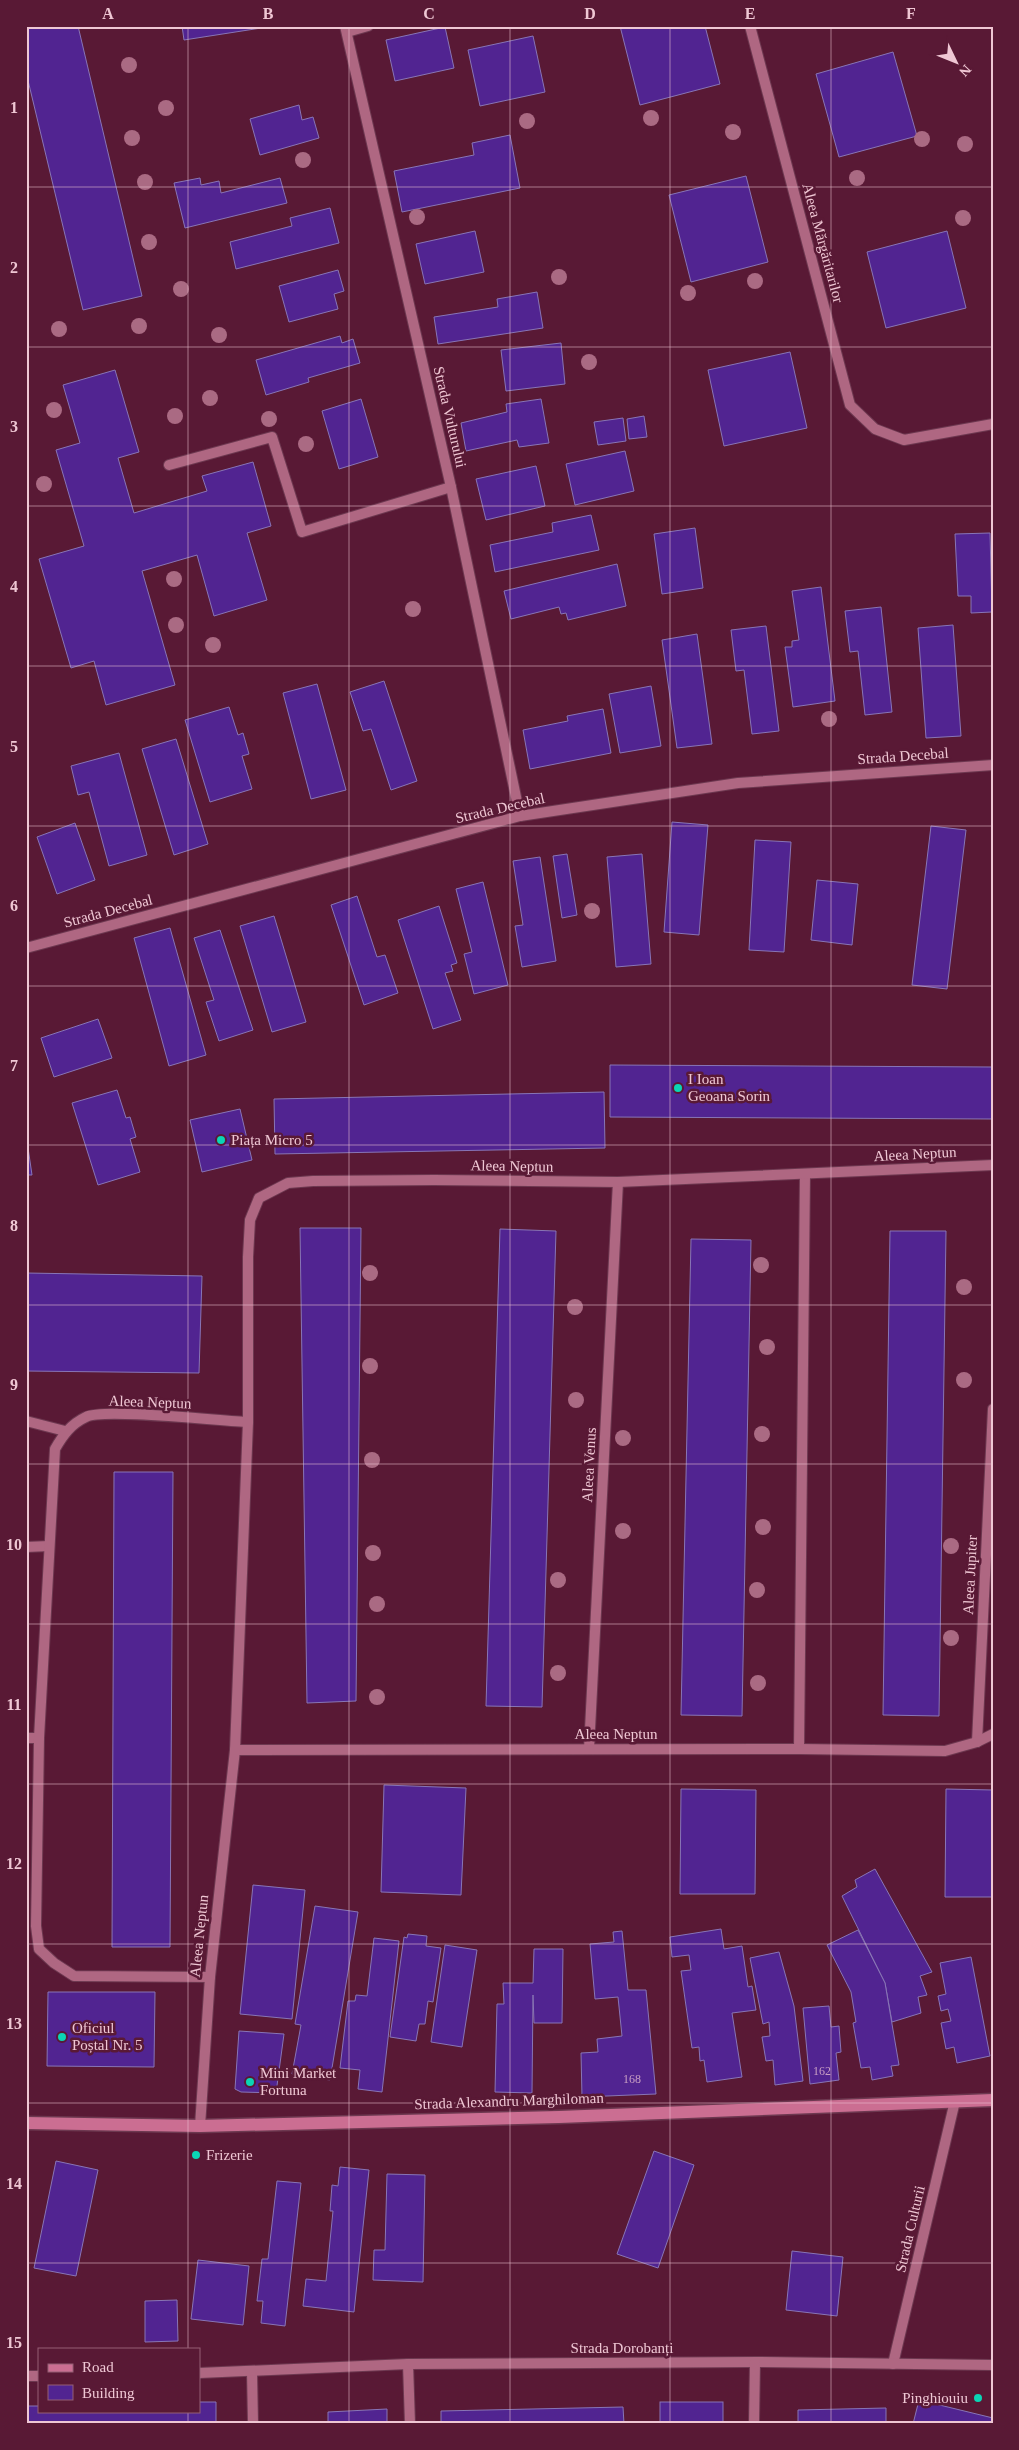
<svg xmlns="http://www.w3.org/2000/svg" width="1019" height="2450" font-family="'Times New Roman',serif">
	<rect width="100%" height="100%" fill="#591935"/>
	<!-- building -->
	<g fill="#512491" stroke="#8875b6">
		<polygon points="26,26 78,26 142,296 83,310 26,72"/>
		<polygon points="182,26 274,26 184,40"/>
		<polygon points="620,26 705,26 720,84 640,105"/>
		<polygon points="445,27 454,68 395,81 386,40"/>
		<polygon points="533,36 545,92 480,106 468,50"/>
		<polygon points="893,52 917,136 839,157 816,74"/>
		<polygon points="299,105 302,120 313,117 319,138 260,155 250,119"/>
		<polygon points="510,135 520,188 402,212 394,171 474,155 472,143"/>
		<polygon points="746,176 768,262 691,282 669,195"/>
		<polygon points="200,178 201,185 219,181 221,193 280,178 287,203 185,228 174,183"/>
		<polygon points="330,208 339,243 236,269 230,242 292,226 290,218"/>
		<polygon points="475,231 484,272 425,284 416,244"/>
		<polygon points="947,231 966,308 886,328 867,252"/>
		<polygon points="338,270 344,291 334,294 338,309 289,322 279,286"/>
		<polygon points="537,292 543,328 438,344 434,317 498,307 497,299"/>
		<polygon points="340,336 342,343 353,339 360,363 308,378 309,382 266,395 256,360"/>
		<polygon points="561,343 565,384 506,391 501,350"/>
		<polygon points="790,352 807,428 724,446 708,370"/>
		<polygon points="115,370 139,452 118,458 134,513 207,491 202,476 253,462 271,526 247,533 267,600 214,616 197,555 142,571 175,685 106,705 94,661 71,668 39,559 84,546 56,450 80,443 63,385"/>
		<polygon points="361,399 378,457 339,469 322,411"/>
		<polygon points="541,399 549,443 519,447 517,440 466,451 461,423 507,412 506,404"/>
		<polygon points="644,416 647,437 629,439 627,419"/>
		<polygon points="623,418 626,441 598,445 594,422"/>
		<polygon points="625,451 634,491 575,505 566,464"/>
		<polygon points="536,466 545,506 486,520 476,479"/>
		<polygon points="591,515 599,550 495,572 490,545 553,532 552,523"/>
		<polygon points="695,528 703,588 662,594 654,534"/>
		<polygon points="990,533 992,612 971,613 971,596 958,596 955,534"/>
		<polygon points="617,564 626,606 568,620 566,613 561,614 559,607 511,619 504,591"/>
		<polygon points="821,587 835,701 793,707 785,647 792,647 792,641 799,640 792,591"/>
		<polygon points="881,607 892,712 865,715 858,651 850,652 845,611"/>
		<polygon points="953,625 961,736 926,738 918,628"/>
		<polygon points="766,626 779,731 752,734 744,670 736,671 731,630"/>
		<polygon points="697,634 712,744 677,748 662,640"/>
		<polygon points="384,681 417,781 391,790 371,729 363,731 350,692"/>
		<polygon points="317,684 346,790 311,799 283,693"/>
		<polygon points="651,686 661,746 620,753 609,694"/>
		<polygon points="229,707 238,735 243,733 249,754 242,756 252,789 210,802 185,720"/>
		<polygon points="603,709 611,753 530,769 523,730 568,721 567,716"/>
		<polygon points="176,739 208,844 174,855 142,749"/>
		<polygon points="119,753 147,855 109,866 89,792 78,795 71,766"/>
		<polygon points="672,822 708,825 699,935 664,932"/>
		<polygon points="75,823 95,880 57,894 37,837"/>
		<polygon points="931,826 966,830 947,989 912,985"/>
		<polygon points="755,840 791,842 784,952 749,950"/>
		<polygon points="567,854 577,915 562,918 553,856"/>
		<polygon points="642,854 651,964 616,967 607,857"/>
		<polygon points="540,857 556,961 522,967 515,926 523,925 513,861"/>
		<polygon points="817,880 858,884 852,945 811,940"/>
		<polygon points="483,882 508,985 474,994 464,954 472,952 456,889"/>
		<polygon points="357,896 377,957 385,955 398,993 364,1005 331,905"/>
		<polygon points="439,906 457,963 451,965 453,971 445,973 461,1020 433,1029 398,920"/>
		<polygon points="274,916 306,1022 272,1032 240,926"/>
		<polygon points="170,928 206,1055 169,1066 134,938"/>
		<polygon points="220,930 253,1030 219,1041 206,1002 214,1000 194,938"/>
		<polygon points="98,1019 112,1058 54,1077 41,1038"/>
		<polygon points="610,1065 993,1067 993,1119 610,1117"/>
		<polygon points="117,1090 126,1118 130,1117 136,1137 130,1139 140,1172 98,1185 72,1103"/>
		<polygon points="604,1092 605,1148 275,1154 274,1099"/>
		<polygon points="240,1109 252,1160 202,1172 190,1120"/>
		<polygon points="26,1134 32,1175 26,1175"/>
		<polygon points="300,1228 361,1228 356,1701 307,1703"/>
		<polygon points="500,1229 556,1231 542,1707 486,1706"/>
		<polygon points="890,1231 946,1231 939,1716 883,1715"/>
		<polygon points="691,1239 751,1240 742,1716 681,1715"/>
		<polygon points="26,1273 202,1276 199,1373 26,1371"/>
		<polygon points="114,1472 173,1472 170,1947 112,1947"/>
		<polygon points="384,1785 466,1788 461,1895 381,1892"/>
		<polygon points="681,1789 756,1790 755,1894 680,1894"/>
		<polygon points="946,1789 993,1790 993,1897 945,1897"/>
		<polygon points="875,1869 932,1972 920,1976 927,1995 918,1997 921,2013 892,2022 885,1983 842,1896 857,1887 855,1880"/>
		<polygon points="253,1885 305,1890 292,2019 240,2014"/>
		<polygon points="315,1906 358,1912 330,2080 292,2074 301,2025 295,2024"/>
		<polygon points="721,1929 724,1949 742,1946 748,1987 752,1986 756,2010 732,2013 742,2077 707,2082 704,2060 700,2061 699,2047 692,2048 681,1971 691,1970 689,1955 672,1957 670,1937"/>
		<polygon points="858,1930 885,1983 899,2065 891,2066 893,2076 872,2080 870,2067 861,2068 853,2023 856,2022 851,1992 827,1945"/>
		<polygon points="622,1931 628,1990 646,1990 656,2094 582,2097 581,2053 598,2052 597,2039 622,2036 618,1997 595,1999 590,1944 614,1942 613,1932"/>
		<polygon points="408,1934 427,1936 426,1946 441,1948 433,2002 428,2001 425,2024 419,2024 416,2041 390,2037 404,1937 407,1938"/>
		<polygon points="374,1938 399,1941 382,2092 358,2089 360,2070 340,2068 348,2001 355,2001 356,1995 367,1996"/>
		<polygon points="445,1945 477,1950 462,2047 431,2042"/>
		<polygon points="534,1949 563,1949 562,2023 534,2023 533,1995 532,2093 495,2092 497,2004 504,2004 503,1983 533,1983"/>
		<polygon points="779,1952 794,2006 803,2081 775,2085 773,2060 766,2061 762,2037 770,2036 769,2022 763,2024 750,1958"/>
		<polygon points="971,1957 990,2056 957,2063 954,2047 946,2049 941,2023 951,2021 948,2009 941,2011 938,1996 946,1994 940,1963"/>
		<polygon points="48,1992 155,1992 154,2067 47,2066"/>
		<polygon points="829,2006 831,2027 839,2026 841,2052 836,2053 839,2080 810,2084 803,2008"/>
		<polygon points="239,2031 284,2034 276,2093 241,2092 235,2089"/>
		<polygon points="654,2151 694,2165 658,2268 617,2254"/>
		<polygon points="56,2161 98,2170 76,2276 34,2268"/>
		<polygon points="340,2167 369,2170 354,2312 303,2306 306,2279 326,2281 333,2211 330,2211 332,2185 338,2186"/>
		<polygon points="387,2174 425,2175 423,2282 373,2280 374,2250 385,2250"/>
		<polygon points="277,2181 301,2183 285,2326 261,2323 263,2301 257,2301 262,2259 268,2259"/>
		<polygon points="792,2251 843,2257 837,2316 786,2310"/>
		<polygon points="198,2260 249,2266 243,2325 191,2319"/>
		<polygon points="177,2300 178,2341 145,2342 145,2301"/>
		<polygon points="919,2400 993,2418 993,2424 913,2424"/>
		<polygon points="199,2402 216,2402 216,2424 26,2424 26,2406 39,2406 39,2411 199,2411"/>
		<rect x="660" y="2402" width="63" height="22"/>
		<polygon points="623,2407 624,2424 441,2424 441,2411"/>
		<polygon points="886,2408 886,2424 798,2424 798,2410"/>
		<polygon points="387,2409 387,2424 328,2424 328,2412"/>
	</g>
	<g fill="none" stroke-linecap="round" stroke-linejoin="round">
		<!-- lane casing -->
		<g stroke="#6d3850" stroke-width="12">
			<polyline id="lane" points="169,465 272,437 302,532 451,487"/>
		</g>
		<!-- street casing -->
		<g stroke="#6d3850" stroke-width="12">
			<g id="street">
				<polyline points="345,26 451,487 520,816"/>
				<polyline points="750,26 850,405 875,429 904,440 993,424"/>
				<polyline points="347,32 368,26"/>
				<polyline points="26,948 520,816 738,783 993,765"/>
				<polyline points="26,1421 65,1431"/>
				<polyline points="26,1547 49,1546"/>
				<polyline points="26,1738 39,1738"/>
				<polyline points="977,1742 993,1409"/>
				<polyline points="589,1749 618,1182"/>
				<polyline points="799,1749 805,1174"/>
				<polyline points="235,1750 799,1749 945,1751 977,1742 993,1734"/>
				<path d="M210,1977l-136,-1 -20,-13 -15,-14 -3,-23 3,-188 16,-289c8,-14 16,-25 31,-32 17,-9 135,4 162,5"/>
				<polyline points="200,2126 210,1977 235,1750 248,1422 248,1257 250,1220 259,1198 288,1183 313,1181 434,1180 618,1182 993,1165"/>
				<polyline points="408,2364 410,2424"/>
				<polyline points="893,2364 955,2101"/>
				<polyline points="252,2372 253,2424"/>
				<polyline points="199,2373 408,2364 755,2362 993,2365"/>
				<polyline points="26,2376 39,2376"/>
				<polyline points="754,2424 755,2362"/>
			</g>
		</g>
		<!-- primary casing -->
		<g stroke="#6d3850" stroke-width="15">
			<polyline id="primary" points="26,2123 200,2126 559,2117 993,2100"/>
		</g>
		<!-- lane -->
		<use href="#lane" stroke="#af6782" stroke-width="10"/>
		<!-- street -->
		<use href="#street" stroke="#af6782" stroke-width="10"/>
		<!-- primary -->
		<use href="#primary" stroke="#cb6e92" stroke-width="12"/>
	</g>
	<!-- trees -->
	<g fill="#aa6a83">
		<circle cx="129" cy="65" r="8"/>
		<circle cx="166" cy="108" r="8"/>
		<circle cx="651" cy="118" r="8"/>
		<circle cx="527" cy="121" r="8"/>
		<circle cx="733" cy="132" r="8"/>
		<circle cx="132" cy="138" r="8"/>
		<circle cx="922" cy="139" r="8"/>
		<circle cx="965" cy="144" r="8"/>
		<circle cx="303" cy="160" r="8"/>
		<circle cx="857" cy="178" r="8"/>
		<circle cx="145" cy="182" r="8"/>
		<circle cx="417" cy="217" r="8"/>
		<circle cx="963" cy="218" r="8"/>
		<circle cx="149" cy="242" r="8"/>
		<circle cx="559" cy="277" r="8"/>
		<circle cx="755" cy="281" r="8"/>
		<circle cx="181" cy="289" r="8"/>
		<circle cx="688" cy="293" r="8"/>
		<circle cx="139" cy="326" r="8"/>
		<circle cx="59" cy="329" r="8"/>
		<circle cx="219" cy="335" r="8"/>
		<circle cx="589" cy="362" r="8"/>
		<circle cx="210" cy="398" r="8"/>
		<circle cx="54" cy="410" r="8"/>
		<circle cx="175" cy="416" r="8"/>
		<circle cx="269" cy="419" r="8"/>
		<circle cx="306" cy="444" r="8"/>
		<circle cx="44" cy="484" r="8"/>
		<circle cx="174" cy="579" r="8"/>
		<circle cx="413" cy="609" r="8"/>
		<circle cx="176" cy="625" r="8"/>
		<circle cx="213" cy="645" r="8"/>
		<circle cx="829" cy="719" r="8"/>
		<circle cx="592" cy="911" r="8"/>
		<circle cx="761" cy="1265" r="8"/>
		<circle cx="370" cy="1273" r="8"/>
		<circle cx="964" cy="1287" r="8"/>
		<circle cx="575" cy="1307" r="8"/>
		<circle cx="767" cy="1347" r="8"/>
		<circle cx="370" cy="1366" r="8"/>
		<circle cx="964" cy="1380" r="8"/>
		<circle cx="576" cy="1400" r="8"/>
		<circle cx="762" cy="1434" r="8"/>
		<circle cx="623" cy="1438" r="8"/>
		<circle cx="372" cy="1460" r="8"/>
		<circle cx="763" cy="1527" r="8"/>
		<circle cx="623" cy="1531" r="8"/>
		<circle cx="951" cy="1546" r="8"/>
		<circle cx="373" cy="1553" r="8"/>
		<circle cx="558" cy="1580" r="8"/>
		<circle cx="757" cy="1590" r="8"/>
		<circle cx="377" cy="1604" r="8"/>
		<circle cx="951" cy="1638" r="8"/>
		<circle cx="558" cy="1673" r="8"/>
		<circle cx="758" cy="1683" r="8"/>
		<circle cx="377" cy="1697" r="8"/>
	</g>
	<!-- grid -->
	<path fill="none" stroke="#efc7d4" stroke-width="1" stroke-opacity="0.55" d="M188,26v2323M349,26v2398M510,26v2398M670,26v2398M831,26v2398M26,187h967M26,347h967M26,506h967M26,666h967M26,826h967M26,986h967M26,1145h967M26,1305h967M26,1464h967M26,1624h967M26,1784h967M26,1944h967M26,2103h967M26,2263h967M188,2411v13"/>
	<!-- markers -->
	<g fill="#0bd5b5" stroke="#591935" stroke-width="2">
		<circle cx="678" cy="1088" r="5"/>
		<circle cx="221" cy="1140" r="5"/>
		<circle cx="62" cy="2037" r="5"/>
		<circle cx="250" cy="2082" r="5"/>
		<circle cx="196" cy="2155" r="5"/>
		<circle cx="978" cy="2398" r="5"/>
	</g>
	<g text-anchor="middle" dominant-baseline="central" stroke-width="5" stroke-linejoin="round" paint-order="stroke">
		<!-- number labels -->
		<g font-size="12" fill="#c89ec3">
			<text x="822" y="2071">162</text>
			<text x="632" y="2079">168</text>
		</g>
		<!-- street labels -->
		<g font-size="15" fill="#efc7d4" stroke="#591935">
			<text transform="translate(823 243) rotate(75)">Aleea Mărgăritarilor</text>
			<text transform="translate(450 417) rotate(77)">Strada Vulturului</text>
			<text transform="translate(903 756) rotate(-4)">Strada Decebal</text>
			<text transform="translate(500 808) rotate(-13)">Strada Decebal</text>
			<text transform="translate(108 911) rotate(-15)">Strada Decebal</text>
			<text transform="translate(915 1154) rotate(-3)">Aleea Neptun</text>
			<text transform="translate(512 1166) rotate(1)">Aleea Neptun</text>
			<text transform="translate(150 1402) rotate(2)">Aleea Neptun</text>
			<text transform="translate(589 1465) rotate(-87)">Aleea Venus</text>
			<text transform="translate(970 1575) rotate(-87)">Aleea Jupiter</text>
			<text x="616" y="1734">Aleea Neptun</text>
			<text transform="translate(199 1936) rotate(-84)">Aleea Neptun</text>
			<text transform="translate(509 2101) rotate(-2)">Strada Alexandru Marghiloman</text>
			<text transform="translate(910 2229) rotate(-77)">Strada Culturii</text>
			<text x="622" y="2348">Strada Dorobanți</text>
		</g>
		<!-- poi labels -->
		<g font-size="15" fill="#efc7d4" stroke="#591935" text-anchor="start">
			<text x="688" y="1079">I Ioan<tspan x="688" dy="17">Geoana Sorin</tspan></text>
			<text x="231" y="1140">Piața Micro 5</text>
			<text x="72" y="2028">Oficiul<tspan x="72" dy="17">Poștal Nr. 5</tspan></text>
			<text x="260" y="2073">Mini Market<tspan x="260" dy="17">Fortuna</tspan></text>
			<text x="206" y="2155">Frizerie</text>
			<text x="968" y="2398" text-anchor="end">Pinghiouiu</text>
		</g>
	</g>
	<!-- border -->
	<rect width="1019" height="2450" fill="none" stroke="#591935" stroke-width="55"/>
	<!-- legend -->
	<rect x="38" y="2348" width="162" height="65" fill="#591935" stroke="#955f75"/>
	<rect x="48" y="2364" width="25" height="8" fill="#cb6e92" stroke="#955f75"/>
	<text x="82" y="2372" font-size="15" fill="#efc7d4">Road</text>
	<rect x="48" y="2385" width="25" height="15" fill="#512491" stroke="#955f75"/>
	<text x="82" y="2398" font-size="15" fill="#efc7d4">Building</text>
	<!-- north arrow -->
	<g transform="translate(956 62) rotate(133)" stroke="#591935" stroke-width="4" paint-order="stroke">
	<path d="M0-4L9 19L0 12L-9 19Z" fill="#efc7d4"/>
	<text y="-8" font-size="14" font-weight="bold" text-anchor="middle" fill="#efc7d4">N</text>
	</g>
	<rect x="28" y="28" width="964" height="2394" fill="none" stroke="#efc7d4" stroke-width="2"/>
	<g font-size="16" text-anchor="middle" font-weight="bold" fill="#efc7d4">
		<text x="108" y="19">A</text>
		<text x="268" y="19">B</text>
		<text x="429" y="19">C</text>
		<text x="590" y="19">D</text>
		<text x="750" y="19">E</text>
		<text x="911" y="19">F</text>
		<text x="14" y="113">1</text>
		<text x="14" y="273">2</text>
		<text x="14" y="432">3</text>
		<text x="14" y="592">4</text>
		<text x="14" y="752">5</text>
		<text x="14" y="911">6</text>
		<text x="14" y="1071">7</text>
		<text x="14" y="1231">8</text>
		<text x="14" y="1390">9</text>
		<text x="14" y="1550">10</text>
		<text x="14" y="1710">11</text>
		<text x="14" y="1869">12</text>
		<text x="14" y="2029">13</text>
		<text x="14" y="2189">14</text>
		<text x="14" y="2348">15</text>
	</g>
</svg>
